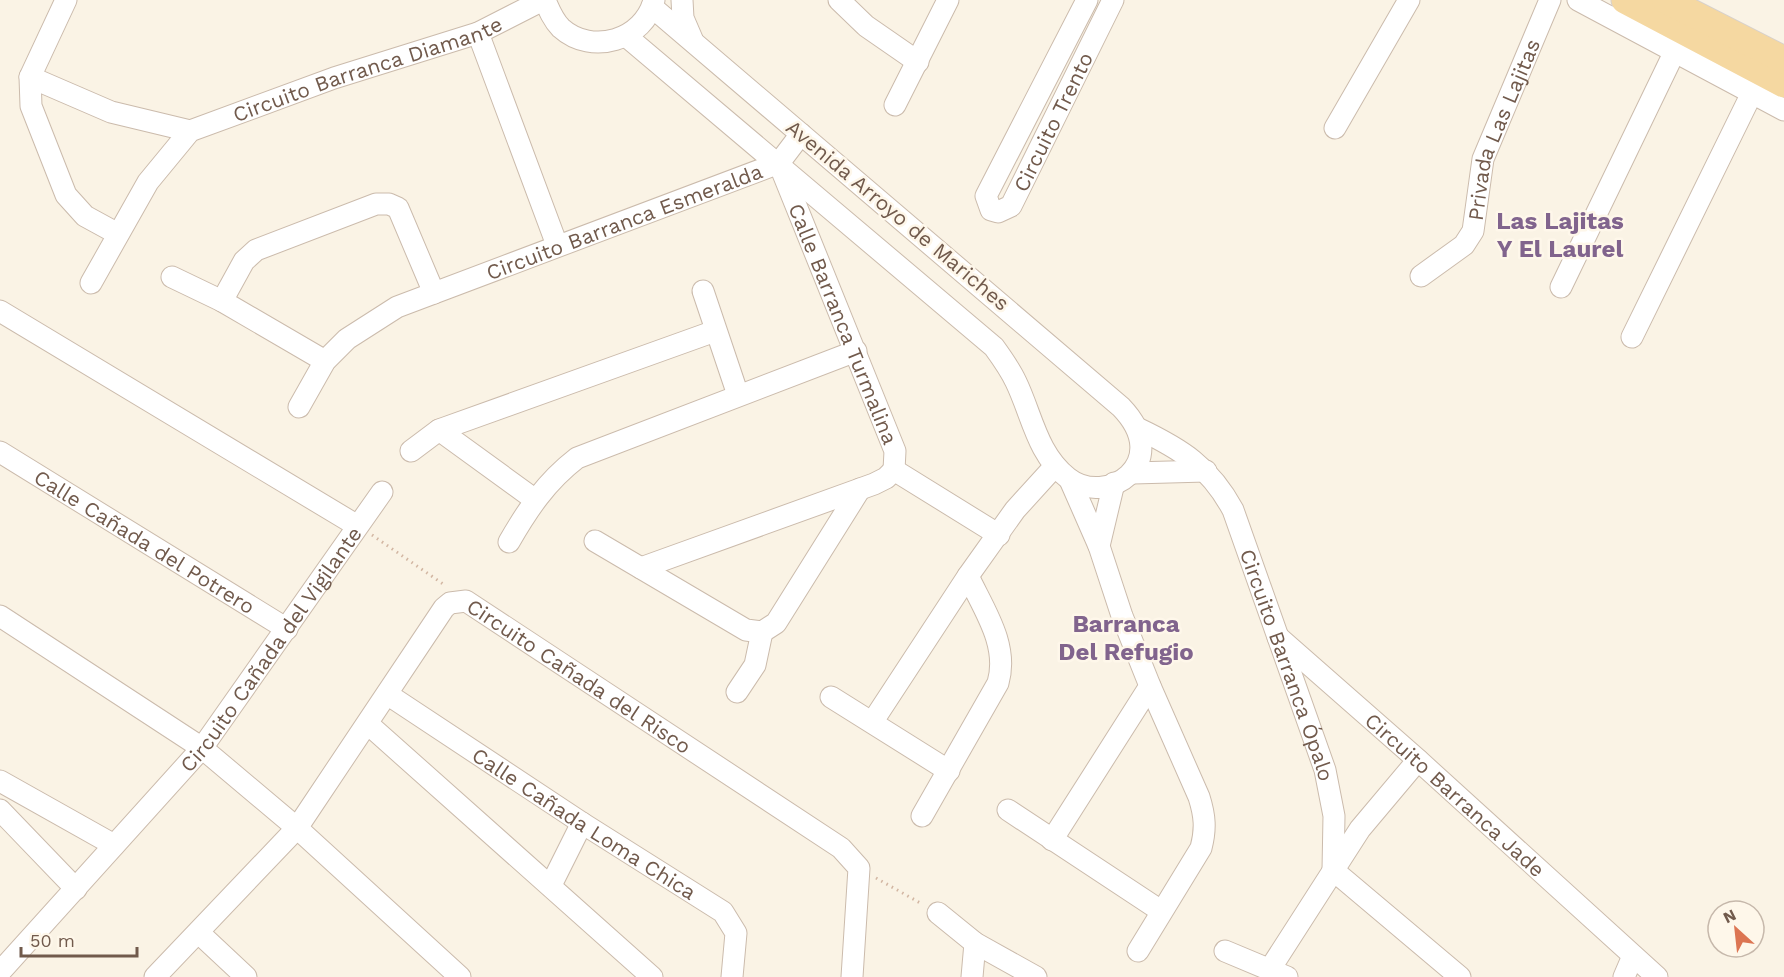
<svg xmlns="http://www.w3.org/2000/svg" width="1784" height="977" font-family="'Work Sans',sans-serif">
	<rect width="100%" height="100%" fill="#faf3e5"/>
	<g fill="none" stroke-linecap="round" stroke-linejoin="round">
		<!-- minor casing -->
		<g stroke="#cbbbac" stroke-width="23">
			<g id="minor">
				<polyline points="66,0 30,77 31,106 66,195 85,216 118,234"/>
				<path d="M545,0c4,10 8,20 16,28 31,28 83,12 93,-28"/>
				<polyline points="682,0 683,18 692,39"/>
				<polyline points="839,0 866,26 918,62"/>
				<path id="s1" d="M1087,0l-101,196 5,14 7,2 13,-6 102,-206"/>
				<polyline points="1578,0 1784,110"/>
				<polyline points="478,33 557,245"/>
				<path d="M626,36l368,311c8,11 16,22 22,35 16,33 21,72 52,96 38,30 107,-15 53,-71l-469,-400"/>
				<polyline points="30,77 111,112 190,131"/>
				<polyline points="895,105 948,0"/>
				<polyline points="1335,128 1409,0"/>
				<path id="s2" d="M780,166l115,285 -1,19"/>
				<path id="s3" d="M1421,276l43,-31 9,-14 10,-72 67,-159"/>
				<polyline points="172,277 222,301 325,361"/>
				<path id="s4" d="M91,283l57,-101 42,-51 144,-53 144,-45 65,-33"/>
				<polyline points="1561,287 1675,51"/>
				<polyline points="703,291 738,395"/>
				<polyline points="222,301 244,261 256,250 376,204 389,204 398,208 434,293"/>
				<polyline points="0,311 356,525"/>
				<polyline points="1632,337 1752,93"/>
				<path id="s5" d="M299,407l26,-46 22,-22 50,-32 382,-144 22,-29"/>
				<path id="s6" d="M1139,429c42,20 71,38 94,81l92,260 9,46 -1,54 127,107"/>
				<polyline points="439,430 534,499"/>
				<polyline points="411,451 439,430 715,331"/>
				<path id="s7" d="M0,452l287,177"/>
				<polyline points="894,470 999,535"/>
				<polyline points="1133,473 1206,471"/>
				<path d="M1070,480l29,66 23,70 28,70 49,111c6,19 7,32 2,51l-63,103"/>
				<polyline points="595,541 746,630 762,632 776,623 860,489"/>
				<path d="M509,542c19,-33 37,-60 68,-84l279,-107"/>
				<polyline points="1099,546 1114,483"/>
				<polyline points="641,568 874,484 886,478 894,470"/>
				<polyline points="0,616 202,748 297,828 460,977"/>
				<path id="s8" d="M1278,637l140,123 239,217"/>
				<polyline points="737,692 755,665 762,632"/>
				<path id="s9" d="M387,694l195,129 141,89 13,21 -4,44"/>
				<polyline points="831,697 949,771"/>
				<polyline points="873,721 968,576 1015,510 1055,466"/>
				<polyline points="368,724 652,977"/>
				<polyline points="0,781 114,845"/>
				<polyline points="0,810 76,889"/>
				<polyline points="1008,810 1161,911"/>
				<path d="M922,816l76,-133c11,-38 -14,-73 -30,-107"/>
				<polyline points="1052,840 1150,686"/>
				<polyline points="551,885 582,823"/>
				<polyline points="938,913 975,943 1036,977"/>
				<polyline points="199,933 246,977"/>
				<polyline points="1225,951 1287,977"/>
				<polyline points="1270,969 1360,829 1418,760"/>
				<path id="s10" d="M0,972l202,-224 180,-256"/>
				<path id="s11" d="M155,977l142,-149 147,-220 6,-5 16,-2 375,247 18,20 -7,109"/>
				<polyline points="972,977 975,943"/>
				<polyline points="1624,977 1633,956"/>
			</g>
		</g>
		<!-- major casing -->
		<g stroke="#d7d1cd" stroke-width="29">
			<g id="major">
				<polyline points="1625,0 1784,84"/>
				<polyline points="1666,0 1784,60"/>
			</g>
		</g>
		<!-- path -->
		<g stroke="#d2b6a2" stroke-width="3" stroke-dasharray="1.5 4.5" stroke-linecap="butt">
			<polyline points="372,535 446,586"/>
			<polyline points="876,878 922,904"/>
		</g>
		<!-- minor -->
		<use href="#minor" stroke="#fff" stroke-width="21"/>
		<!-- major -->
		<use href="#major" stroke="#f5d8a1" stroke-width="27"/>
	</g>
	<g text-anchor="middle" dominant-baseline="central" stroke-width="5" stroke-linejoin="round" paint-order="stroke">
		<!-- street labels -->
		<g font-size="21" fill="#715a4c" stroke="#fef7ea">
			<text stroke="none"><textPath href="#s4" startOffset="370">Circuito Barranca Diamante</textPath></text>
			<text stroke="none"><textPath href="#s1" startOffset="351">Circuito Trento</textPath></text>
			<text stroke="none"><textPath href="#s3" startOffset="176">Privada Las Lajitas</textPath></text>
			<text transform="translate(898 215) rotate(40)">Avenida Arroyo de Mariches</text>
			<text stroke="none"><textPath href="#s5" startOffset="386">Circuito Barranca Esmeralda</textPath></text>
			<text stroke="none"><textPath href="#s2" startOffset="170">Calle Barranca Turmalina</textPath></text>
			<text stroke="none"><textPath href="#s7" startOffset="170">Calle Cañada del Potrero</textPath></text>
			<text stroke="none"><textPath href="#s10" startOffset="422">Circuito Cañada del Vigilante</textPath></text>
			<text stroke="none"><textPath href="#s6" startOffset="291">Circuito Barranca Ópalo</textPath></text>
			<text stroke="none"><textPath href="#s11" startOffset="630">Circuito Cañada del Risco</textPath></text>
			<text stroke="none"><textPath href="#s8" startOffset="237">Circuito Barranca Jade</textPath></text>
			<text stroke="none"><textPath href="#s9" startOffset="236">Calle Cañada Loma Chica</textPath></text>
		</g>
		<!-- quarter labels -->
		<g font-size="24" font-weight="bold" fill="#81648d" stroke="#fef7ea">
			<text x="1560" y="221">Las Lajitas<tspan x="1560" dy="28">Y El Laurel</tspan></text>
			<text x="1126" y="624">Barranca<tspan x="1126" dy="28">Del Refugio</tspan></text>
		</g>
	</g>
	<!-- north arrow -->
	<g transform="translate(1736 929) rotate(333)"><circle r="28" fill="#fef7ea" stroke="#c6b8ab" stroke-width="1.5"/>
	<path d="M0-4.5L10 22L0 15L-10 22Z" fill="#dc7552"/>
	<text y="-9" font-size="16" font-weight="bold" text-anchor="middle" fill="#715a4c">N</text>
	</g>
	<!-- scale -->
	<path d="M21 947v9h116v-9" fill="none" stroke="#715a4c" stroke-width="3"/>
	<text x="30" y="947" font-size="18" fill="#715a4c" stroke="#fef7ea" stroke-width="4.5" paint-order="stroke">50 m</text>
</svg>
